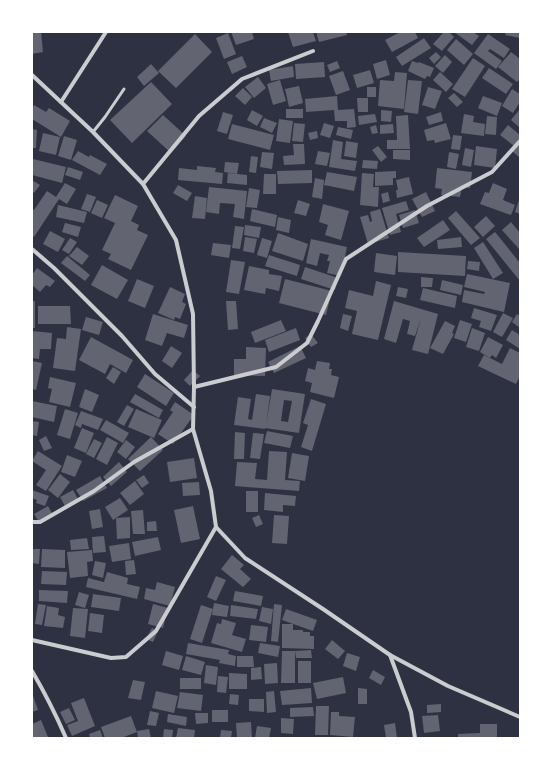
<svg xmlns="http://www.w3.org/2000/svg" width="552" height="770" font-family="'Archivo Narrow',sans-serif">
	<rect width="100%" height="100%" fill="#2d3142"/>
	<!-- building -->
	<g fill="#626471" fill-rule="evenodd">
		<polygon points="32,32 41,32 43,52 32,54"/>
		<polygon points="231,32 252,32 254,39 236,45"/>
		<polygon points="288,32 313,32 316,41 293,47"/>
		<polygon points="316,32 346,32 347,35 319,42"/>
		<polygon points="400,32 415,32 418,38 392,52 385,40"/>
		<polygon points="444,32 449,32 454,37 442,51 433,44"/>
		<polygon points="454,32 473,32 479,36 472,45"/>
		<polygon points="506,32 520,32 520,38 505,35"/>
		<polygon points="228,33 236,54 224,59 216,38"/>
		<polygon points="195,34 212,52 176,88 158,71"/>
		<polygon points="488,34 510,49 504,58 490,49 488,51 502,61 496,69 474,53"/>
		<polygon points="424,38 431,48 402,66 396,57"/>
		<polygon points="456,39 473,54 464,65 447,50"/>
		<polygon points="436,52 441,57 434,64 429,58"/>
		<polygon points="511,52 520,59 520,79 517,82 498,67"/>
		<polygon points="445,55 452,62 443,73 435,66"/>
		<polygon points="242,56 247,67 232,74 227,62"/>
		<polygon points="473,58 485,66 465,97 452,89"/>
		<polygon points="386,60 390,75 377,79 373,64"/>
		<polygon points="337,61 340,68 330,72 327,65"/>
		<polygon points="412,61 418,63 419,62 434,68 430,77 427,76 425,79 408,71"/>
		<polygon points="324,62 325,77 296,79 295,64"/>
		<polygon points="151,64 159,73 144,86 137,77"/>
		<polygon points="293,66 294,77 271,81 269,70"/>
		<polygon points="489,68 513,84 506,94 482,78"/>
		<polygon points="370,70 374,83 357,88 353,75"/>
		<polygon points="343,71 350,90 336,95 329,76"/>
		<polygon points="395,72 407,73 404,109 378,106 380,80 394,81"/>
		<polygon points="440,72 453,84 446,92 433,80"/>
		<polygon points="258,77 266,88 254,98 245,87"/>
		<polygon points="280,80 286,101 273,105 267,84"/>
		<polygon points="408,80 422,81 418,114 404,112"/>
		<polygon points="151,82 172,104 132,143 110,120"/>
		<polygon points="299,86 303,103 289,107 285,89"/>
		<rect x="367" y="87" width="9" height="10"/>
		<polygon points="428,87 442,91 435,109 422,105"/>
		<polygon points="243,88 252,97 245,105 235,96"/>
		<polygon points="512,89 520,94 520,102 513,113 502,106"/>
		<polygon points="454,93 463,102 457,107 448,98"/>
		<polygon points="337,96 338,110 354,109 356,127 347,128 347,121 335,121 334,110 306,112 305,99"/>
		<polygon points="483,96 502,103 497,116 478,108"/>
		<polygon points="357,98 368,98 368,112 358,112"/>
		<polygon points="34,105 46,112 49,108 70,121 61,137 32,119 32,110"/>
		<rect x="286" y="109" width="17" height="9"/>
		<polygon points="520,109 520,128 511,120"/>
		<polygon points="252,110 263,116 257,126 247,120"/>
		<polygon points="381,110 392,111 391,122 381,121"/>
		<polygon points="223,112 233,115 227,134 217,131"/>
		<polygon points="441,112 443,121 429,125 426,117"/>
		<polygon points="375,114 377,122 359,125 358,116"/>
		<polygon points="464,114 474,116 473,122 485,124 484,136 461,133"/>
		<polygon points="163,115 186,136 171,153 147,131"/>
		<polygon points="408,115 410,149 387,149 387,140 397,140 396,116"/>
		<polygon points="487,116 497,117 496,135 485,134"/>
		<polygon points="264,118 277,123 272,133 260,127"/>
		<polygon points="279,119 293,121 290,143 276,141"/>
		<polygon points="294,123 305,124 303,142 292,141"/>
		<polygon points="324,123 334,126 330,138 320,135"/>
		<polygon points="446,123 451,139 435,143 434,140 427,141 424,130"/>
		<polygon points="232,124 274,135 270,150 228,139"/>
		<polygon points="393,124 394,133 380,134 380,125"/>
		<polygon points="376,125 378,133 372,134 370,127"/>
		<polygon points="508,125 520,135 520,158 511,150 514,146 500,135"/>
		<polygon points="338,127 353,130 351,139 336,135"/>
		<polygon points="32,129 37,130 36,148 32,148"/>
		<polygon points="317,131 318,138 310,140 308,133"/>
		<polygon points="43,133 60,137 56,155 39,151"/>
		<polygon points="453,135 462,136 460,150 451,149"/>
		<polygon points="64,136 77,140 71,160 58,156"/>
		<polygon points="333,140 343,142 341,159 357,161 355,171 329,167"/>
		<polygon points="346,141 358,143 356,158 344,156"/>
		<polygon points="293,144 304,144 305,164 284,165 283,156 294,155"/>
		<polygon points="378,146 387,157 381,162 372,150"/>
		<polygon points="476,146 497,149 495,168 474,165"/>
		<polygon points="465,148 474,150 471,167 462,165"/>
		<polygon points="393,150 410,150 410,160 393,159"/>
		<polygon points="78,151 89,157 90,155 107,164 100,175 72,160"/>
		<polygon points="318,151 330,153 327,166 315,164"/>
		<polygon points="262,152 274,153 272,169 260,167"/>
		<polygon points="449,152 459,154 456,169 447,167"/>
		<polygon points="251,156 258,157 256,173 249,172"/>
		<polygon points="33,159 66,167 62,183 32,175 32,163"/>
		<polygon points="363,160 378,161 377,169 362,168"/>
		<polygon points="225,162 239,163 237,174 224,172"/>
		<polygon points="197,166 216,168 215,172 223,173 222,184 178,180 179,168 197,170"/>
		<polygon points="68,167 83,172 80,180 65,175"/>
		<polygon points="437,168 472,172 470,188 462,187 460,197 441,195 442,189 435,188"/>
		<polygon points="312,170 312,183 278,184 277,171"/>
		<polygon points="396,171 396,178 393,178 393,185 375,186 375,172"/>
		<polygon points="327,172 357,177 354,191 324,185"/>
		<polygon points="228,173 247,175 247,185 227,183"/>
		<polygon points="362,173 374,174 373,187 379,187 378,207 360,205"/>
		<polygon points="264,174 276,174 276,194 263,194"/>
		<polygon points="409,177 413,194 397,198 396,190 398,190 396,180"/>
		<polygon points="315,178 324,180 322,199 312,197"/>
		<polygon points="32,180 40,185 34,193 32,191"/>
		<polygon points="65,183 76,189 67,204 59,199 34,237 32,236 32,209 34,210 47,191 56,197"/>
		<polygon points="493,183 507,189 503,200 515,205 511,215 480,204 485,192 489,193"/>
		<polygon points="178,185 192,193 187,201 173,193"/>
		<polygon points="209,187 247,191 244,219 233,217 235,204 220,203 219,214 206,212"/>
		<polygon points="249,188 260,190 257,208 246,207"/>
		<polygon points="388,192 390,201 383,203 381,194"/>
		<polygon points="426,192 435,211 422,217 412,199"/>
		<polygon points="87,194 96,197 90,212 81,209"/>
		<polygon points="115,195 138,206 131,221 139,225 137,230 148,235 131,270 108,259 111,254 102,250 115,223 104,218"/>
		<polygon points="195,196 207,198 205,219 192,218"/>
		<polygon points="520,197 520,214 515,212"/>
		<polygon points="97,200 108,205 102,218 91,213"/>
		<polygon points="298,200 310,204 306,216 294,213"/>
		<polygon points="406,201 409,210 396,214 401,232 390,235 382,208"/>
		<polygon points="323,204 349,211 341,240 325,235 328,225 319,222"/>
		<polygon points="58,205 87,212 84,223 56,217"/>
		<polygon points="252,209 277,215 275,227 250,221"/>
		<polygon points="380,209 389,238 368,244 360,217 368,215 370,222 372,221 370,212"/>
		<polygon points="415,210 419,223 403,228 399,215"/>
		<polygon points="456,211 480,238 471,245 448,218"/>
		<polygon points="486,216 495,226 483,237 474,227"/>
		<polygon points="278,217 291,220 289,233 276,230"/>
		<polygon points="443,220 450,230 424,247 417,238"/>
		<polygon points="511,222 520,233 520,250 502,230"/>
		<polygon points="65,223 81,227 78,237 62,232"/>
		<polygon points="245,225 261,227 259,238 244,235"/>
		<polygon points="235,226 244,227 240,249 232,248"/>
		<polygon points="50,231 65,239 58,252 43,244"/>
		<polygon points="495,232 520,263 520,281 486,239"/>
		<polygon points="278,233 308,244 303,261 272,251"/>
		<polygon points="245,237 257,239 254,253 243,251"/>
		<polygon points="461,237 462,247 438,249 437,240"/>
		<polygon points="70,238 77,242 69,254 62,250"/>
		<polygon points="262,238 272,241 267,258 257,255"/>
		<polygon points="311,239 347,247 341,276 327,273 330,261 327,261 329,255 320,253 317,266 306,263"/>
		<polygon points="483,242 503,273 493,279 474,248"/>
		<polygon points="213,243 231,245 229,258 211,255"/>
		<polygon points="77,247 89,256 82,265 69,256"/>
		<polygon points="398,252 466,256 465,276 398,272"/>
		<polygon points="376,253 397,256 395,275 374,272"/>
		<polygon points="269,255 300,265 297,276 265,266"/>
		<polygon points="67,256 90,275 85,281 61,263"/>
		<polygon points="231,260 245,262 239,294 226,292"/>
		<polygon points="468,261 480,262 479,271 467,269"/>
		<polygon points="102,265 128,280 117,299 91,285"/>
		<polygon points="249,266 269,270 269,274 282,276 279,291 266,288 265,294 244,290"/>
		<polygon points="305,267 338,278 335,290 301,279"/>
		<polygon points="37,268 55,281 50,287 46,285 40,292 32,285 32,275"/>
		<polygon points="467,274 510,283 504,312 462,302 464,290 484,294 485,292 464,287"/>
		<polygon points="421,277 433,278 432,287 421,287"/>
		<polygon points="137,279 154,286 145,308 128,301"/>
		<polygon points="285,279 332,291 326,315 279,303"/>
		<polygon points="442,280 463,285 461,295 440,290"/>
		<polygon points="376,281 391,285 378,340 352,334 357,311 345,308 349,290 373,296"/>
		<polygon points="170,287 185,294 182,302 186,304 180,319 175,317 174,320 158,313"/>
		<polygon points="398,287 408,289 406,298 396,296"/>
		<polygon points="423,288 457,296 455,308 420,300"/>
		<rect x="32" y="301" width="3" height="27"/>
		<polygon points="226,301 236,301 238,329 228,330"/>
		<polygon points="394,301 438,314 428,354 412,350 421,318 415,336 407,334 410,321 403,319 396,343 384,339"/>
		<polygon points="38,306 70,306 71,324 38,324"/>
		<polygon points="474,308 497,315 491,331 479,327 481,321 471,318"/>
		<polygon points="503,313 513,318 502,337 493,332"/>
		<polygon points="153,314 188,325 184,338 167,333 162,346 145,340"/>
		<polygon points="343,314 352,316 348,331 340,328"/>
		<polygon points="517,314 520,316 520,328 512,322"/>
		<polygon points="86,317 103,322 99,335 82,330"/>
		<polygon points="281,320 286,331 255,343 251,332"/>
		<polygon points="460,320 472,324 466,342 454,338"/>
		<polygon points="445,321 455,326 452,333 454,334 443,354 430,348"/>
		<polygon points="67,327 81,329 75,371 53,368 57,338 66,339"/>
		<polygon points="296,328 300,340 269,352 265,340"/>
		<polygon points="472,328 485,333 479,351 466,347"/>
		<polygon points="512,330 520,335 520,349 506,340"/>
		<polygon points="32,331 52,333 51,349 40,349 39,359 32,358"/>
		<polygon points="311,334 318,343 311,347 305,338"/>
		<polygon points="91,337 133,360 126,373 110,364 105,374 79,360"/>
		<polygon points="488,337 503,345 496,358 492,355 490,358 480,352"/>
		<polygon points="171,346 182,353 172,368 162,361"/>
		<polygon points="300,346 306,358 274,373 268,362"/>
		<polygon points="246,347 266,348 265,376 234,375 234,359 246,359"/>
		<polygon points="510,348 520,353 520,376 516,384 478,366 484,355 502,364"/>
		<polygon points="32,361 42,363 36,390 32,389"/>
		<polygon points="317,361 330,363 329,369 332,369 331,375 339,377 334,398 310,392 312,383 305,381 308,368 315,370"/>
		<polygon points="113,367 121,372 114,384 106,378"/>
		<polygon points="193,370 200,376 190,386 184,380"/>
		<polygon points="145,374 174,393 166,406 137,387"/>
		<polygon points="50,377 76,383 70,407 49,402 52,389 48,388"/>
		<polygon points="85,389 99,395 92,412 79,407"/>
		<path d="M272,389l33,5 -6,39 -34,-5v1l-31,-4 4,-28 13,2 -3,20 4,1 4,-26 14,2 -4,29zM284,400l8,1 -4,21 -7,-1z"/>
		<polygon points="135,394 163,410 159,418 130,402"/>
		<polygon points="311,399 326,404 312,451 301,447 308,425 303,423"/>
		<polygon points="32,401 57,406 54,422 32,417"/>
		<polygon points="175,402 194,415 173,444 158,434 173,412 170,410"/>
		<polygon points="127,405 134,409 124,426 117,422"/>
		<polygon points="65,409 78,413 70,439 57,435"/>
		<polygon points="136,409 162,420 154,438 128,427"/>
		<polygon points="81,411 103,419 98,430 82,424 81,428 75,425"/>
		<polygon points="106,420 129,433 123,443 100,430"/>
		<polygon points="32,421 39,422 37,436 32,435"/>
		<polygon points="82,428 94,433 86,453 74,448"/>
		<polygon points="267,431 293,436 290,448 264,443"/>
		<polygon points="235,432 245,433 244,459 234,459"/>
		<polygon points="253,433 264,434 260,459 250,458"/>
		<polygon points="46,436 52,448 44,451 39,440"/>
		<polygon points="107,437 118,443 107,465 96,459"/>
		<polygon points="151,437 163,450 140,471 128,459"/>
		<polygon points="94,439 102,443 94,458 86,454"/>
		<polygon points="126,440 135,447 126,459 117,452"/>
		<polygon points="38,451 62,466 46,491 36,485 46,470 32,461"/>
		<polygon points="269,451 287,452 285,480 300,481 299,491 235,486 237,462 257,463 255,479 267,480"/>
		<polygon points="292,453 309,456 305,481 288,478"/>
		<polygon points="67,455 82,461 75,477 61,472"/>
		<polygon points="194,458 197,478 170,482 167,462"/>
		<polygon points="119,462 127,472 111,486 103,477"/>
		<polygon points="60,474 70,482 58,498 48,490"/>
		<polygon points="144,475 149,483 142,488 136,480"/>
		<polygon points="100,476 107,488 83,501 76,490"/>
		<polygon points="135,481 144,494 130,505 120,493"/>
		<polygon points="199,482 200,495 183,496 182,483"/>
		<polygon points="32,490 49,496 45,506 36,503 37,500 32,498"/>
		<polygon points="73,490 78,499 65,506 60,497"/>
		<rect x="246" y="491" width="12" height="21"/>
		<polygon points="265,493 296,496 295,506 283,505 283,512 264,510"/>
		<polygon points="120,498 128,510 113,520 105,507"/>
		<polygon points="48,506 53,515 39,522 34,514"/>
		<polygon points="193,506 200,539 181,543 174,510"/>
		<polygon points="100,509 103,527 92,529 89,511"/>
		<polygon points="143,510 145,534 133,534 131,511"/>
		<polygon points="259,515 263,524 256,527 252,518"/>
		<polygon points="274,515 289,516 287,544 272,543"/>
		<polygon points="130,517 130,538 117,539 116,518"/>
		<polygon points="156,521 157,531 147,531 147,522"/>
		<polygon points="104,536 106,552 93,553 92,537"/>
		<polygon points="158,537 161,550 135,556 132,542"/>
		<polygon points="87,538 89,549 71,550 70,540"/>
		<polygon points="129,543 131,559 112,562 109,546"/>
		<polygon points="32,549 40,549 39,564 32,563"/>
		<polygon points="42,549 65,550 65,568 41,567"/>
		<polygon points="92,550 93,561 87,562 88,576 70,578 67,552"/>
		<polygon points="232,555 244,565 240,569 251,579 243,587 221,569"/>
		<polygon points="134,560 136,574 126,575 125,561"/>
		<polygon points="95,561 106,563 103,578 92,575"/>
		<polygon points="42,571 67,572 66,585 41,584"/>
		<polygon points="107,572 128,578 127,584 140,587 137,599 86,587 88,578 104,582"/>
		<polygon points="216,576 226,580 216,601 207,597"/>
		<polygon points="157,582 175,587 170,606 144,599 146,588 155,590"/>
		<polygon points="39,590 68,591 67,603 39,601"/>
		<polygon points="235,591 263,596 261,606 233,601"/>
		<polygon points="79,592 89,595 85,608 75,605"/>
		<polygon points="93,594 121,598 119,611 91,607"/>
		<polygon points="214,603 229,606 227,617 212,615"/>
		<polygon points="38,604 46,605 42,625 35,624"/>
		<polygon points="153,604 168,608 163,628 148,624"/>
		<polygon points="274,604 282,605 278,642 271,641"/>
		<polygon points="201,605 213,609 202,643 190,639"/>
		<polygon points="231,605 258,609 256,619 230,616"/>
		<polygon points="47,606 59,608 58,615 65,617 63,628 44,626"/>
		<polygon points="262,607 273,609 271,624 259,621"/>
		<polygon points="73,608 88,609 85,638 70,636"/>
		<polygon points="286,609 317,620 313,631 282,620"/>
		<polygon points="90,613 104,615 102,633 88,631"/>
		<polygon points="222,619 236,623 232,635 246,639 242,652 211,643 217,623 221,624"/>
		<polygon points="282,624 293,624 293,630 303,630 303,632 310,632 310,636 314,636 314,649 282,648"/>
		<polygon points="251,625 268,627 266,642 249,640"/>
		<polygon points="152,628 158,631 153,642 146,639"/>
		<polygon points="332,640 345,651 338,659 325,649"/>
		<polygon points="188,643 229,650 228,654 236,656 235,666 219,663 220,660 186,654"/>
		<polygon points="260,643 280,646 278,657 258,653"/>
		<polygon points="311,650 312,658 296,658 295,651"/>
		<polygon points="166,651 183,656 179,670 162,665"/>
		<polygon points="282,651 295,651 295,683 281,683"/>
		<polygon points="347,653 360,657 356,671 343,666"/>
		<polygon points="186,656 205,662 201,675 182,670"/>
		<polygon points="237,656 253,656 254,667 237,667"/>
		<rect x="298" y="661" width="13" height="22"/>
		<polygon points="277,663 278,683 265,684 264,664"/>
		<polygon points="206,665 218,667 216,685 204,683"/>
		<polygon points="261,667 262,679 251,680 251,668"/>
		<polygon points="373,670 385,677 381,685 369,678"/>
		<polygon points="229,673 247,674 247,689 229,689"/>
		<polygon points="218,676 228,677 226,693 217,692"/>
		<polygon points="343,677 346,693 317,699 313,683"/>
		<rect x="180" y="678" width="21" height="11"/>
		<polygon points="133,680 145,682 141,700 128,698"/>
		<polygon points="311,688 312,703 282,705 280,691"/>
		<polygon points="358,688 367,689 367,704 358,704"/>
		<polygon points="156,691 178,696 174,713 152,708"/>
		<polygon points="274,691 276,712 267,713 266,692"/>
		<polygon points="180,692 203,695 201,711 177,708"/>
		<polygon points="32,693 38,710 32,712"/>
		<polygon points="230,694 239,695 238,705 229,704"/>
		<polygon points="84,698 95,726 72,736 67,725 78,721 71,703"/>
		<polygon points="249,699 264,699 264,712 249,711"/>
		<polygon points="441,704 441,712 427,713 427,705"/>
		<polygon points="316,706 329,706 328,735 315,735"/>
		<polygon points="313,707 314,716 290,717 290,708"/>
		<polygon points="69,708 75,720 66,724 60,712"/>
		<rect x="212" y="710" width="16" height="12"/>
		<polygon points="150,711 159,713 156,726 147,725"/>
		<polygon points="331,712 339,712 339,716 355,717 353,737 330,735"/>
		<polygon points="195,713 208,713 208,723 196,724"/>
		<polygon points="168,714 187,717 186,726 167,722"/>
		<polygon points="438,715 440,731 424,733 422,716"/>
		<polygon points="131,716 137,732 121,738 105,738 101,727"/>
		<polygon points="281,718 294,719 293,734 281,733"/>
		<polygon points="41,720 48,737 33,738 32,724"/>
		<polygon points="251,722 252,738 237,738 236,723"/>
		<polygon points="395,723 397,738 386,738 384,725"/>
		<polygon points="480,724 497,724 497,738 458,738 458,734 480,733"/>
		<polygon points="257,726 271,728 269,738 255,738"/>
		<polygon points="178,728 195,730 194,738 176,738"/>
		<polygon points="149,729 151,738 138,738 137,731"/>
		<polygon points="164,729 173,730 172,738 163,738"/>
		<polygon points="100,730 103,738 90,738 89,734"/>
		<polygon points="221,730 232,731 231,738 220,738"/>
	</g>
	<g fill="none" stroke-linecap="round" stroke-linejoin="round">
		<!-- service -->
		<polyline stroke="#caccd0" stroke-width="3" points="93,132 105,117 124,89"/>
		<!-- minor -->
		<g stroke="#caccd0" stroke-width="4">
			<polyline points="32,75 93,132 143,184 176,240 193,314 194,387 193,429 211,491 216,527 245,558 323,609 390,655 448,686 520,717"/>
			<polyline points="61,102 106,32"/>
			<polyline points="143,184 199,116 242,79 313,51"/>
			<polyline points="32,249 54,268 122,336 155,374 194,407"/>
			<polyline points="194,387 276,367 307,343 318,321 346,259 427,206 492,172 520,141"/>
			<polyline points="32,522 40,522 94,491 134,462 193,429"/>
			<polyline points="32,640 111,658 126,657 156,631 216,527"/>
			<polyline points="390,655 411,712 415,738"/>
			<path d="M32,671c13,22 24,44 34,67"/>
		</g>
	</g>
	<!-- border -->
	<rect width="552" height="770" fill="none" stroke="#ffffff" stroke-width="66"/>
</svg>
